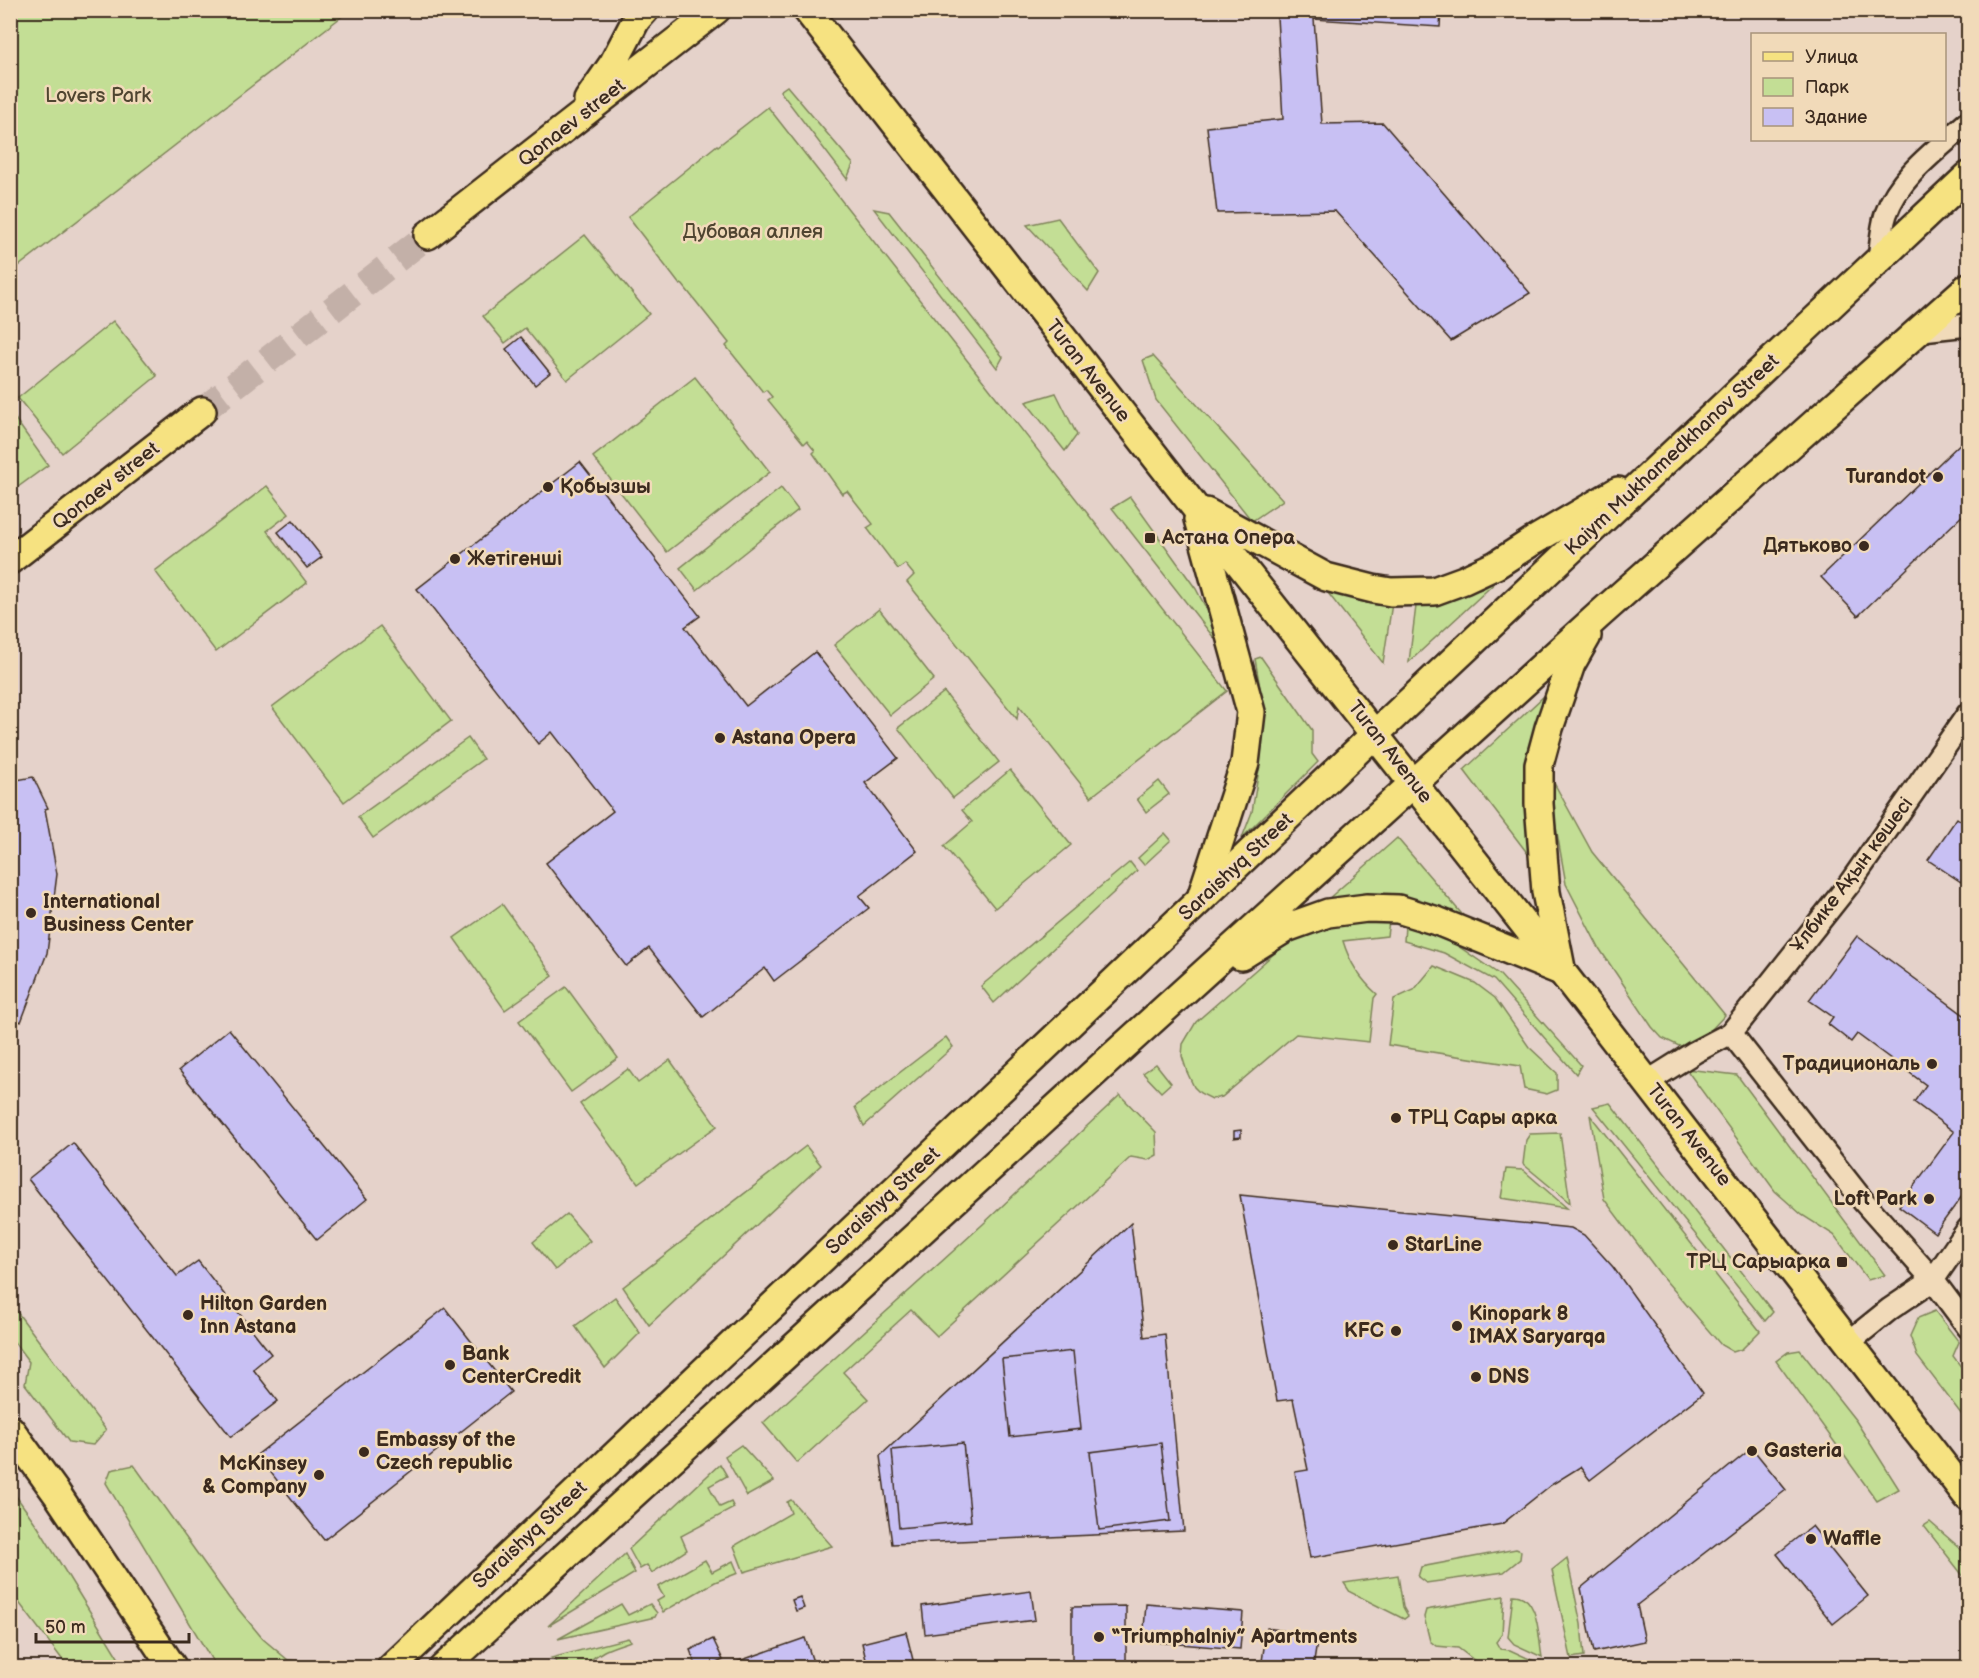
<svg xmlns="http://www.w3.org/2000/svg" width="1979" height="1678" font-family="'Balsamiq Sans',sans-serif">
	<rect width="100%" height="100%" fill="#e5d2ca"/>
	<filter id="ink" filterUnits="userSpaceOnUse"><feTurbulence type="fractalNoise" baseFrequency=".0167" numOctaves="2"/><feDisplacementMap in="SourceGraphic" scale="12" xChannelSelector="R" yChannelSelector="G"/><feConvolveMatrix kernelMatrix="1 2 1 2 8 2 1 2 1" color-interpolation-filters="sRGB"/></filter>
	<g filter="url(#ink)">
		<!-- green -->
		<g fill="#c3de95" stroke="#7f845a" stroke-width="1.5">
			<polygon points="11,10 349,10 349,11 11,272"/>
			<polygon points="787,86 853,164 847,179 780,91"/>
			<polygon points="768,107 1227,691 1091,797 1019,706 1017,719 907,582 914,575 905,564 898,569 867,528 873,524 847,491 842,494 813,453 815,451 807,441 804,444 768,400 772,397 766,390 763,392 726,346 729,343 682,284 680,285 628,217 717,145 718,146"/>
			<polygon points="874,209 889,212 1003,357 997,368"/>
			<polygon points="1058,218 1099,273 1088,291 1027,225"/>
			<polygon points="585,235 649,314 567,380 525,328 505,343 483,316"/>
			<polygon points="113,321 157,376 62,453 18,398"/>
			<polygon points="1153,356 1283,500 1252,521 1156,400 1143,360"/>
			<polygon points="695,377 770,472 667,552 593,457"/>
			<polygon points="1056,393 1077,435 1065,451 1026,402"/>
			<polygon points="11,413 48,465 11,492 10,492"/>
			<polygon points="267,486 289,514 267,531 307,583 216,652 155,571"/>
			<polygon points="781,488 798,510 697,590 680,568"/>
			<polygon points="1130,497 1196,589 1216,627 1214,638 1112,508"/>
			<polygon points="1498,580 1409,662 1416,606 1482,589"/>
			<polygon points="1324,588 1392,603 1383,663"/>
			<polygon points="879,609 934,679 890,715 834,645"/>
			<polygon points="380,626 451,721 344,802 272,707"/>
			<polygon points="1261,657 1312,730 1312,754 1318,762 1242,838 1252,812 1260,763 1265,717 1255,659"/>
			<polygon points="1556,685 1538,867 1464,770"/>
			<polygon points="944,692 999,762 953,798 898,728"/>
			<polygon points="468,738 483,759 373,838 358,817"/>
			<polygon points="1010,770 1071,845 995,908 944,846 972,822 962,810"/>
			<polygon points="1159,781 1169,794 1146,812 1137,799"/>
			<polygon points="1553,781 1592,852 1725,1015 1699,1043 1679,1046 1662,1038 1652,1027 1599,948 1566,884 1548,782"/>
			<polygon points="1165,833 1171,840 1144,865 1138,858"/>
			<polygon points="1397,838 1478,933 1318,908"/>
			<polygon points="1130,862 1137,871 994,1003 981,986"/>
			<polygon points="502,904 553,976 505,1010 454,938"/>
			<path d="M1368,921h21l-2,15 -44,5c6,20 18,39 34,53l-3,4 -5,44 -73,-8 -74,63 -10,2 -12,-6 -6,-6 -7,-15 -5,-16 1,-12 13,-22 81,-71 24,-14 37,-12z"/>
			<polygon points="1405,925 1430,930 1452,942 1500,975 1581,1065 1576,1074 1494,980 1444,953 1404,941"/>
			<polygon points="1434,966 1475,983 1495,998 1529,1047 1557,1073 1557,1090 1547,1094 1524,1089 1520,1066 1388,1045 1394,999 1414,990"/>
			<polygon points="566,987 618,1058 571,1092 519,1021"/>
			<polygon points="946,1037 953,1047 864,1126 855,1107"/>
			<polygon points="670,1060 717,1126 638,1183 580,1104 628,1069 638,1083"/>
			<polygon points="1156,1064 1171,1083 1161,1092 1143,1073"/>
			<polygon points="1686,1069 1737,1075 1885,1275 1868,1280 1834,1235 1802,1215 1775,1191"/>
			<polygon points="1120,1095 1156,1132 1157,1155 1148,1160 1131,1157 937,1336 911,1310 843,1372 868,1399 797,1463 763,1423 982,1225"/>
			<polygon points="1610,1103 1773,1312 1765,1321 1593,1107"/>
			<polygon points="1590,1115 1760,1331 1742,1349 1733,1352 1721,1345 1660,1274 1604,1199"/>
			<polygon points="1560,1133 1570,1203 1523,1164 1526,1140 1530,1134"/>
			<polygon points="806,1146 821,1165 649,1325 623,1287"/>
			<polygon points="1506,1169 1523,1170 1567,1208 1501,1198"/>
			<polygon points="567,1214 590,1241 555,1270 533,1242"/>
			<polygon points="615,1297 640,1333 605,1368 575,1326"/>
			<polygon points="11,1304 106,1430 93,1445 69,1442 25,1384 29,1362 11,1338"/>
			<polygon points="1935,1311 1959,1342 1953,1356 1968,1376 1968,1423 1917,1356 1910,1336 1918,1318"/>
			<polygon points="1800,1350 1856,1421 1899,1489 1877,1501 1776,1361 1788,1352"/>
			<polygon points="741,1445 774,1481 747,1496 725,1456"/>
			<polygon points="720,1464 727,1476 709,1486 720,1507 731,1502 734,1508 681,1536 687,1550 652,1573 647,1565 640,1569 629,1549"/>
			<polygon points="134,1465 229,1598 263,1639 288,1660 331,1665 327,1668 216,1667 106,1483 111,1470"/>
			<polygon points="11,1489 38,1527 124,1667 68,1667 11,1592"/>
			<polygon points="791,1500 832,1546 744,1572 734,1546 791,1513 787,1502"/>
			<polygon points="1930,1522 1968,1555 1968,1582 1924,1526"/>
			<polygon points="1516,1549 1521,1551 1520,1559 1504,1572 1426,1583 1418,1577 1421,1567"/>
			<polygon points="625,1554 635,1573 548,1626"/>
			<polygon points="1567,1558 1581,1624 1584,1656 1571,1658 1552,1570"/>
			<polygon points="705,1560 712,1572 733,1561 738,1573 715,1582 663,1612 657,1601 664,1597 658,1587"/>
			<polygon points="1398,1575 1403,1607 1408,1616 1404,1619 1350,1592 1344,1583"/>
			<path d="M1513,1595c27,0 25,42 29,62l-28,-13 -6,-7z"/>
			<polygon points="1504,1596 1502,1634 1496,1642 1500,1649 1510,1650 1547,1667 1483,1667 1458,1648 1436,1646 1430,1641 1424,1617 1426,1610"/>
			<polygon points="621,1604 628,1615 650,1604 657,1613 655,1617 558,1639"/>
			<path d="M628,1638l3,3c-9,3 -19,6 -27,10 -24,14 -27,27 -53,7z"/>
		</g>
		<!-- building -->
		<g fill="#c8c0f3" stroke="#3b2a1e" stroke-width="1.5">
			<polygon points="1236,10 1441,10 1440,27 1314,19 1322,124 1383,123 1530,293 1451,341 1335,211 1217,213 1207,127 1283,119 1277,17 1239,15"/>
			<polygon points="521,337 550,373 535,385 506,349"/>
			<polygon points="1968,436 1968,510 1858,616 1821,577"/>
			<polygon points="580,462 700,616 685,627 746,706 815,652 898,758 865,783 917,851 859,896 869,908 774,981 765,968 703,1017 649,948 626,966 546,863 613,811 552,732 538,744 417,589"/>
			<polygon points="293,520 322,557 307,568 278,532"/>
			<polygon points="10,770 17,780 33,777 48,808 45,809 57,874 47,953 21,1022 10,1016"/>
			<polygon points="1957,818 1968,826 1968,871 1961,882 1928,860"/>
			<polygon points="1857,936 1968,1018 1968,1188 1935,1233 1899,1206 1954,1132 1914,1102 1926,1085 1857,1034 1851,1042 1828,1024 1833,1017 1809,1000"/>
			<polygon points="229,1029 367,1199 317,1240 179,1070"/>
			<polygon points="1241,1130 1241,1137 1234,1138 1234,1131"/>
			<polygon points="73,1143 177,1276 198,1261 271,1354 253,1369 278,1401 231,1437 28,1179"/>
			<polygon points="1240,1195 1571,1228 1584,1235 1613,1267 1703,1393 1590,1480 1580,1467 1551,1485 1502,1524 1310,1558 1295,1472 1308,1470 1293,1399 1277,1401"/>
			<polygon points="1131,1223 1144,1337 1165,1334 1184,1531 892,1544 880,1456"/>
			<polygon points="445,1308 511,1392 324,1540 257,1455"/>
			<polygon points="1073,1351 1081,1429 1010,1437 1002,1359"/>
			<polygon points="963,1443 971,1521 899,1528 892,1450"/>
			<polygon points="1161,1443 1170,1521 1099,1530 1090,1452"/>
			<polygon points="1752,1448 1786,1490 1637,1605 1645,1641 1594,1652 1581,1588"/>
			<polygon points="1812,1526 1868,1596 1833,1624 1777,1554"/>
			<polygon points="1031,1591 1035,1620 925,1634 922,1606"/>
			<polygon points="800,1597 804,1608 796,1611 792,1600"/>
			<polygon points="1146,1604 1243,1612 1240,1649 1143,1641"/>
			<polygon points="1126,1606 1126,1668 1072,1668 1072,1607"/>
			<polygon points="1267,1628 1318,1636 1313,1668 1261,1668"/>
			<polygon points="906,1632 915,1668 868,1668 862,1643"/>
			<polygon points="805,1638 815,1668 719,1668"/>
			<polygon points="713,1639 723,1660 706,1668 697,1668 690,1650"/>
		</g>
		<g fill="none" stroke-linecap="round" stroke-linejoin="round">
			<!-- major-tunnel -->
			<polyline stroke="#c3b0a8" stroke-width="27" stroke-dasharray="27 14" stroke-linecap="butt" points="202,411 428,235"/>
			<!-- minor casing -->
			<g stroke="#3b2a1e" stroke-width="26">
				<g id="minor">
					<path d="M1879,260c2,-15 2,-31 7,-46 13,-38 53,-66 82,-92"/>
					<polyline points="1922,330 1968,325"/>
					<polyline points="1731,1033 1864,1202 1933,1280 1968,1327"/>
					<polyline points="1647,1082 1695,1052 1731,1033 1850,883 1968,714"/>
					<polyline points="1849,1342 1890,1309 1933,1280 1968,1229"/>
				</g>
			</g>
			<!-- major casing -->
			<g stroke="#3b2a1e" stroke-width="32">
				<g id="major">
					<polyline points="807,10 1194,506 1562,972 1968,1497"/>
					<polyline points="588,100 613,64 636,20 645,10"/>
					<polyline points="428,235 716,10"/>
					<polyline points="1206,512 1326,577 1373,589 1391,592 1434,591 1464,580 1496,565 1533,541 1618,491"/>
					<polyline points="1198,519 1251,712 1245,763 1201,898"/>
					<polyline points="10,560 202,411"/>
					<polyline points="1241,956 1286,928 1328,913 1367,908 1398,909 1437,921 1558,970"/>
					<polyline points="1561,968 1546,892 1539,804 1539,765 1549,728 1571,664 1587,636"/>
					<polyline points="10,1429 57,1494 173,1668"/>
					<polyline points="391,1668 1375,734 1968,176"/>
					<polyline points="443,1668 1114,1055 1599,615 1968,287"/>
				</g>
			</g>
			<!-- minor -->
			<use href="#minor" stroke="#f1dab9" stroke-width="21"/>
			<!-- major -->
			<use href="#major" stroke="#f6e281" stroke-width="27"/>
		</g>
	</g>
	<!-- markers -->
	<g fill="#3b2a1e" stroke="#f1dab9" stroke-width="2">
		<circle cx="1938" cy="477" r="6"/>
		<circle cx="548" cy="487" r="6"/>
		<rect x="1144" y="532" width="12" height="12" rx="3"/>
		<circle cx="1864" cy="546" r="6"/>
		<circle cx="455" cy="559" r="6"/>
		<circle cx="720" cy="738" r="6"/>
		<circle cx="31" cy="913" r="6"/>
		<circle cx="1932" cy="1064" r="6"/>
		<circle cx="1396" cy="1118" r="6"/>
		<circle cx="1929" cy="1199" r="6"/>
		<circle cx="1393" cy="1245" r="6"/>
		<rect x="1836" y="1256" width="12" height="12" rx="3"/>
		<circle cx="188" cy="1315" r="6"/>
		<circle cx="1457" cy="1326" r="6"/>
		<circle cx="1396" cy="1331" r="6"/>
		<circle cx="450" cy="1365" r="6"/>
		<circle cx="1476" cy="1377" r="6"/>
		<circle cx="1752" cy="1451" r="6"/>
		<circle cx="364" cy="1452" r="6"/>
		<circle cx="319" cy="1475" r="6"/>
		<circle cx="1811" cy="1539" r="6"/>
		<circle cx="1099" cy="1637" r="6"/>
	</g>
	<g text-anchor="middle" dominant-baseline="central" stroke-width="5" stroke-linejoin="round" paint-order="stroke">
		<!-- park labels -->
		<g font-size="20" fill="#4f4530" stroke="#f1dab9">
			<text x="98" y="96">Lovers Park</text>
			<text x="753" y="232">Дубовая аллея</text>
		</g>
		<!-- street labels -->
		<g font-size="20" fill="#3b2a1e" stroke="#f1dab9">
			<text transform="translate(572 123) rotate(-38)">Qonaev street</text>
			<text transform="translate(1088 371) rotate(52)">Turan Avenue</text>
			<text transform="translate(1672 455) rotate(-43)">Kaiym Mukhamedkhanov Street</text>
			<text transform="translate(106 486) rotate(-38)">Qonaev street</text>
			<text transform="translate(1390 752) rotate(52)">Turan Avenue</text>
			<text transform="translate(1236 867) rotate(-43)">Saraishyq Street</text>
			<text transform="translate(1852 875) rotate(-53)">Ұлбике Ақын көшесі</text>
			<text transform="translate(1689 1135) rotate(52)">Turan Avenue</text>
			<text transform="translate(883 1201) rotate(-43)">Saraishyq Street</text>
			<text transform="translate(530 1535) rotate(-43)">Saraishyq Street</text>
		</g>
		<!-- poi labels -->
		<g font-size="20" font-weight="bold" fill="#3b2a1e" stroke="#f1dab9" text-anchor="start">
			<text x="1926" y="477" text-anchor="end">Turandot</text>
			<text x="560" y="487">Қобызшы</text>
			<text x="1162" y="538">Астана Опера</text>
			<text x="1852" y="546" text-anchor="end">Дятьково</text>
			<text x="467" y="559">Жетігенші</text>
			<text x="732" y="738">Astana Opera</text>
			<text x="43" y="902">International<tspan x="43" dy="23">Business Center</tspan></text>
			<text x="1920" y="1064" text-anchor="end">Традициональ</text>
			<text x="1408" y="1118">ТРЦ Сары арка</text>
			<text x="1917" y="1199" text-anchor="end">Loft Park</text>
			<text x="1405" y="1245">StarLine</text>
			<text x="1830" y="1262" text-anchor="end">ТРЦ Сарыарка</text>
			<text x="200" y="1304">Hilton Garden<tspan x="200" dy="23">Inn Astana</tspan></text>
			<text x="1469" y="1314">Kinopark 8<tspan x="1469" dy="23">IMAX Saryarqa</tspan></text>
			<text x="1384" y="1331" text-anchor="end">KFC</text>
			<text x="462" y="1354">Bank<tspan x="462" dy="23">CenterCredit</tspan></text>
			<text x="1488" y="1377">DNS</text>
			<text x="376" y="1440">Embassy of the<tspan x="376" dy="23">Czech republic</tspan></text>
			<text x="1764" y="1451">Gasteria</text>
			<text x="307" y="1464" text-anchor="end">McKinsey<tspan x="307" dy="23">&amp; Company</tspan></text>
			<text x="1823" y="1539">Waffle</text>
			<text x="1111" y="1637">“Triumphalniy” Apartments</text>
		</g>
	</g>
	<!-- margin -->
	<rect width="1979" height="1678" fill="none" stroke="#f1dab9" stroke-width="36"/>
	<rect x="18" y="18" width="1943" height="1642" fill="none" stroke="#3b2a1e" stroke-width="2" filter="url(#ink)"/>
	<!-- legend -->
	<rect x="1751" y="33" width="195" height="108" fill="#f1dab9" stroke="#a8947b" stroke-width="1.5"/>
	<rect x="1763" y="52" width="30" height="9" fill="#f6e281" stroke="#a8947b" stroke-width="1.5"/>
	<text x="1805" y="63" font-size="18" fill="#3b2a1e">Улица</text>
	<rect x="1763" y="78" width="30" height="18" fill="#c3de95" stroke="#a8947b" stroke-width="1.5"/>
	<text x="1805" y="93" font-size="18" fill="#3b2a1e">Парк</text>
	<rect x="1763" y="108" width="30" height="18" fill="#c8c0f3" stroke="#a8947b" stroke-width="1.5"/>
	<text x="1805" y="123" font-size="18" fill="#3b2a1e">Здание</text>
	<!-- scale -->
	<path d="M36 1633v9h153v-9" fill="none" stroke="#3b2a1e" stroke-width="3"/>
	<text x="45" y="1633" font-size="18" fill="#3b2a1e" stroke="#f1dab9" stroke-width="4.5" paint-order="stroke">50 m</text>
</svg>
